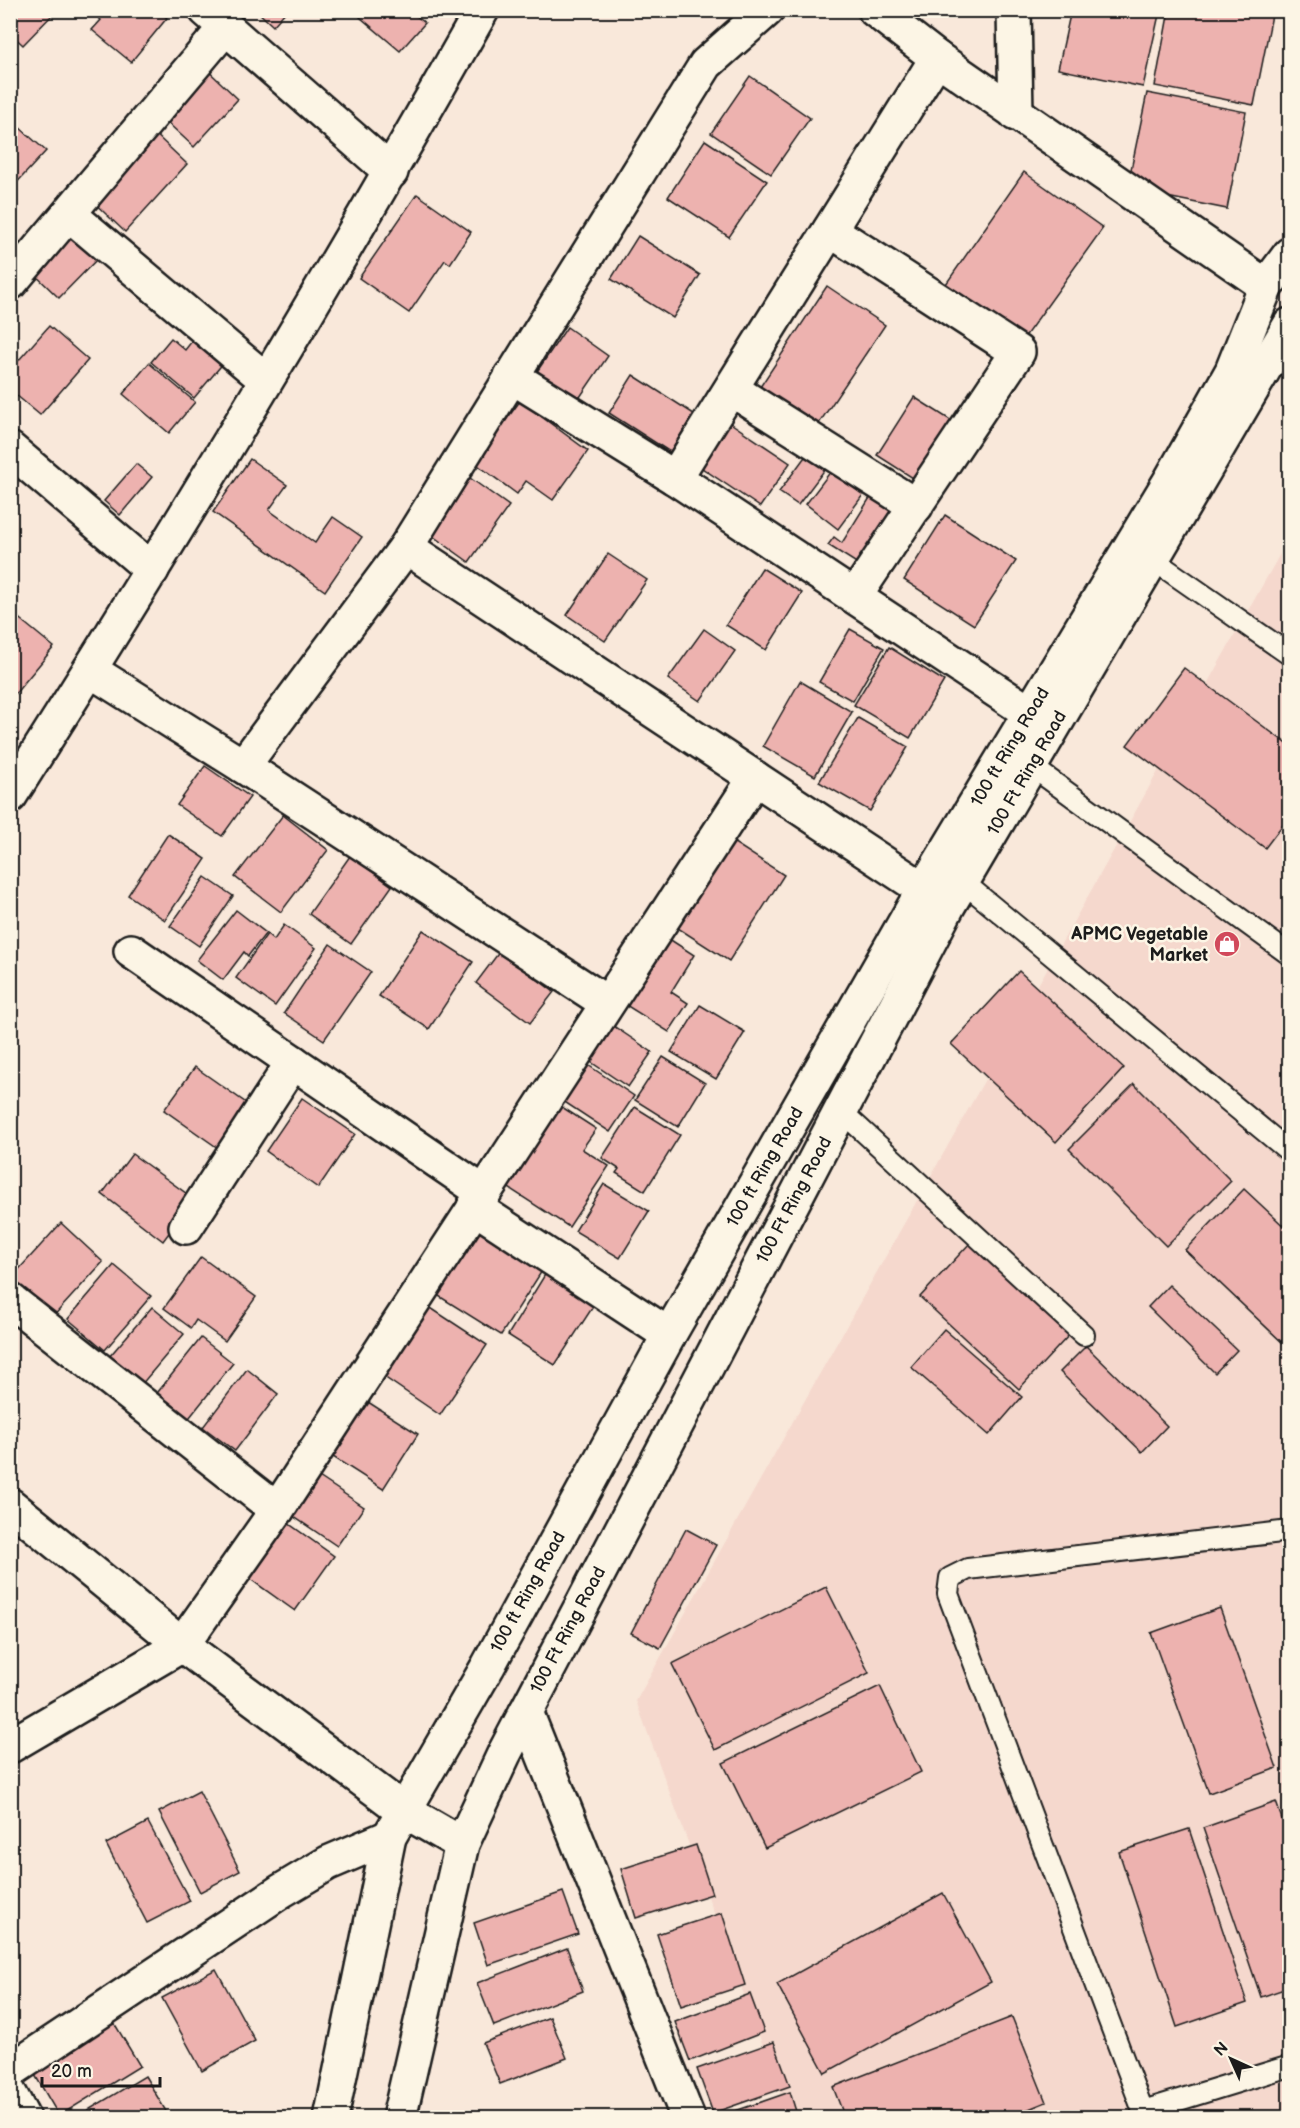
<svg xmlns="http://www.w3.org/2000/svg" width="1300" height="2128" font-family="'Balsamiq Sans',sans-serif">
	<rect width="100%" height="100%" fill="#f9e8da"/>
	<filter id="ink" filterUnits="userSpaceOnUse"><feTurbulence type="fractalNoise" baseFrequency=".0167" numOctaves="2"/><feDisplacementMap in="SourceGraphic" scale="12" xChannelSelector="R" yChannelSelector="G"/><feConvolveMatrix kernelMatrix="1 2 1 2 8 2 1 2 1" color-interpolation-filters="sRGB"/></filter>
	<g filter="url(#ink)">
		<!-- built -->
		<polygon fill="#f5d8cd" points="1289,538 1289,2117 789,2117 636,1701"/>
		<!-- building -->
		<g fill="#edb2af" stroke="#1c1c1c" stroke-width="1.5">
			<polygon points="10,10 57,10 23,45 10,33"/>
			<polygon points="89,10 158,10 167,18 131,62 92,30 101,20"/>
			<polygon points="256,10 287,10 273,26"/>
			<polygon points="365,10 409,10 425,23 400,51 360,17"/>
			<polygon points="1071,10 1160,10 1143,87 1058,69"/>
			<polygon points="1169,10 1273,10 1254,105 1155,86"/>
			<polygon points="201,64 238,99 194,147 156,112"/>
			<polygon points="750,76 810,118 771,174 711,133"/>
			<polygon points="1147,93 1246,112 1227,209 1127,189"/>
			<polygon points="10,119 46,151 11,189 10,188"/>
			<polygon points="151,130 187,164 125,232 89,198"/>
			<polygon points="705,140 767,181 729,237 668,197"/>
			<polygon points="1024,172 1103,228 1024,338 946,284"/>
			<polygon points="417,194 471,232 450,264 445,260 409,313 359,278"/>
			<polygon points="68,224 101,255 59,298 26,266"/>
			<polygon points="638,236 700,275 673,318 611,279"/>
			<polygon points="827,286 885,325 816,428 758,390"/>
			<polygon points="49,326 88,360 40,415 10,390 10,370"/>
			<polygon points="567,327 608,356 578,400 536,373"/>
			<polygon points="196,336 225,361 194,398 151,362 171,338 185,350"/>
			<polygon points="149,363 195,402 169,433 123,394"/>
			<polygon points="633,375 694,414 670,452 609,413"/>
			<polygon points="914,397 963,428 927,487 877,455"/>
			<polygon points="520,401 588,451 553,500 526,481 517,494 475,463"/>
			<polygon points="729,422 790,463 760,507 699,466"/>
			<polygon points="807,454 826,468 798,505 779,492"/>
			<polygon points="250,459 287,485 269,510 315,543 333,517 362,537 325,591 213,512"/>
			<polygon points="136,464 152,477 120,515 104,501"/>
			<polygon points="831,471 863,495 838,529 806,504"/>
			<polygon points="470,478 509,506 469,562 430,534"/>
			<polygon points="871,496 904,516 869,571 828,545 834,537 842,543"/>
			<polygon points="945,515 1016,561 974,625 904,580"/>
			<polygon points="608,554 647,580 605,641 567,615"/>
			<polygon points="762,568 802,593 766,650 726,625"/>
			<polygon points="10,611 54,647 10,700"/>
			<polygon points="704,629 735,651 700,701 668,679"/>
			<polygon points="850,629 884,648 853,701 819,682"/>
			<polygon points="889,647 944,681 910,738 854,705"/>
			<polygon points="1184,668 1290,746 1290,815 1265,848 1127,745"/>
			<polygon points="800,681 852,712 815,776 763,746"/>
			<polygon points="858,718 908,747 870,811 819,782"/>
			<polygon points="205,766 250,797 222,836 177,805"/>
			<polygon points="283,815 328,850 281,912 235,877"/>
			<polygon points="168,834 206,859 165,920 128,895"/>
			<polygon points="722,835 784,875 729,961 667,921"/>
			<polygon points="350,856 392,886 351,944 309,914"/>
			<polygon points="205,877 233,896 199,946 170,926"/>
			<polygon points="236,910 266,933 248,956 244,952 223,980 197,960"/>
			<polygon points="284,925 316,948 275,1006 236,978 267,934 274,940"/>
			<polygon points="423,930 473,962 429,1029 379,996"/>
			<polygon points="663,935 694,955 671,992 688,1003 669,1032 621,1002"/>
			<polygon points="330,944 371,972 324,1040 284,1013"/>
			<polygon points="500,951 554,992 530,1023 476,983"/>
			<polygon points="1019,971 1124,1068 1056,1142 951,1044"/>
			<polygon points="700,1005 745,1032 716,1079 671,1052"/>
			<polygon points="603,1019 652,1052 628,1087 579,1054"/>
			<polygon points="576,1057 634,1096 610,1132 551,1093"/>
			<polygon points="663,1057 705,1083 678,1127 635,1100"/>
			<polygon points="195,1067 249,1105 218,1148 164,1110"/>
			<polygon points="1134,1084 1231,1181 1166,1246 1069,1149"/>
			<polygon points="302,1098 355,1134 318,1188 266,1151"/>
			<polygon points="548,1098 596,1129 582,1149 609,1166 569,1227 495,1179"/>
			<polygon points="635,1107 680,1135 645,1191 616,1173 619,1169 602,1158"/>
			<polygon points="132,1154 194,1199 163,1241 102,1194"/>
			<polygon points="604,1184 649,1211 620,1258 575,1231"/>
			<polygon points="1244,1189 1290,1232 1290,1343 1286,1346 1185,1250"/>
			<polygon points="472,1216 547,1263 501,1335 426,1288"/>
			<polygon points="61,1223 103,1262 50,1320 10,1284 10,1279"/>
			<polygon points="971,1242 1070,1334 1019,1389 920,1297"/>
			<polygon points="201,1257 256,1297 225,1341 196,1320 191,1328 164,1308"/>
			<polygon points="114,1265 151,1296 105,1350 68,1319"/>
			<polygon points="549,1268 598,1299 555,1365 508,1335"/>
			<polygon points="1169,1285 1237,1350 1215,1373 1148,1307"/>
			<polygon points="417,1299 487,1345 440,1415 371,1368"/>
			<polygon points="152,1307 184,1334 141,1385 109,1357"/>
			<polygon points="944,1329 1022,1397 989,1435 911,1367"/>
			<polygon points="201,1338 233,1363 182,1427 150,1402"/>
			<polygon points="1086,1346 1167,1426 1142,1452 1060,1372"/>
			<polygon points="247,1369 278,1394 235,1451 203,1427"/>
			<polygon points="354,1393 418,1434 383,1489 319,1448"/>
			<polygon points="307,1469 364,1507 337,1546 281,1508"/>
			<polygon points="278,1516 334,1556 295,1611 239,1571"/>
			<polygon points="686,1529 716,1545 660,1648 631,1633"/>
			<polygon points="826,1587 869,1673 715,1750 672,1664"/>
			<polygon points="1220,1608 1277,1768 1209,1793 1151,1633"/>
			<polygon points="880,1686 921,1772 765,1848 723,1763"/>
			<polygon points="199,1791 240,1871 200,1892 159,1812"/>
			<polygon points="1276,1802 1290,1842 1290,1987 1261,1997 1203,1828"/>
			<polygon points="148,1822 190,1901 147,1923 106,1844"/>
			<polygon points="1189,1829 1247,2003 1177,2027 1119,1852"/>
			<polygon points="696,1845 712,1894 636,1918 621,1869"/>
			<polygon points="563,1892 578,1934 488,1965 474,1923"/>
			<polygon points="943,1893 991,1982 825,2073 777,1984"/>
			<polygon points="722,1913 745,1985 681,2006 657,1934"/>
			<polygon points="567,1948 583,1991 494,2026 477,1983"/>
			<polygon points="216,1969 255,2041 202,2071 162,1998"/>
			<polygon points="750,1994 764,2032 690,2061 675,2022"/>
			<polygon points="550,2017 567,2058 500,2084 483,2043"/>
			<polygon points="1012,2017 1046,2102 1007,2118 845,2118 833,2087"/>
			<polygon points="113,2021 140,2066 59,2116 32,2070"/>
			<polygon points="774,2042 790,2086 713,2113 697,2069"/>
			<polygon points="145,2076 170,2118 75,2118"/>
			<polygon points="790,2092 798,2118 715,2118"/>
		</g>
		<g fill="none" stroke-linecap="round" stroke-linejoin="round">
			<!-- lane casing -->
			<g stroke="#1c1c1c" stroke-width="24">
				<g id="lane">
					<polyline points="1152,559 1290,655"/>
					<polyline points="1031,766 1290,955"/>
					<polyline points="963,882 1290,1152"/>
					<polyline points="841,1111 1084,1335"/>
					<polyline points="1290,1531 968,1569 950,1578 948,1594 1143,2111 1290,2066"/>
				</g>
			</g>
			<!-- street casing -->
			<g stroke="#1c1c1c" stroke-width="38">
				<g id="street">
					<polyline points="206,10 391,172"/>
					<polyline points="875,10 937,58 1266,286"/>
					<polyline points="1014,10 1016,114"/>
					<polyline points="69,214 266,380"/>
					<polyline points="830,230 1018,352 855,596"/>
					<polyline points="10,283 225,28"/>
					<polyline points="511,376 675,478 1030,713"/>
					<polyline points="731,389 916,506"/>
					<polyline points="10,449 152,570"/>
					<polyline points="675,478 937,58"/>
					<polyline points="406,547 706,64 767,10"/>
					<polyline points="90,670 243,766 406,547 947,905"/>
					<polyline points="243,766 607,1003"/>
					<path d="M10,796c164,-258 322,-520 472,-786"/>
					<polyline points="131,951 484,1193"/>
					<polyline points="474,1207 669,1335"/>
					<polyline points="186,1227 293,1062"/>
					<polyline points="10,1300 277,1510"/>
					<polyline points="10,1505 182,1645 403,1810 462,1844"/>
					<polyline points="526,1712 688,2118"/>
					<polyline points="10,1746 182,1645 277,1510 755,778"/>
					<polyline points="10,2071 281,1891 328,1863 389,1837"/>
					<polyline points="10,2094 23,2118"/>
				</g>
			</g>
			<!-- primary casing -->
			<g stroke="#1c1c1c" stroke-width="38">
				<g id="primary">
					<polyline points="331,2118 389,1837 488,1666 669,1335 924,889 1170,481 1232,371 1266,286 1290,254"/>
					<polyline points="399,2118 462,1844 504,1754 948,906 1290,325"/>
				</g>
			</g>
			<!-- lane -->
			<use href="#lane" stroke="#fcf5e5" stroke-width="20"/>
			<!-- street -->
			<use href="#street" stroke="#fcf5e5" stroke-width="33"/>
			<!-- primary -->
			<use href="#primary" stroke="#fcf5e5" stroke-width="33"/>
		</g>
	</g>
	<!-- icons -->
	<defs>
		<g id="shop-disc" transform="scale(1.35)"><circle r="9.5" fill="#d1495b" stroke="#fcf5e5"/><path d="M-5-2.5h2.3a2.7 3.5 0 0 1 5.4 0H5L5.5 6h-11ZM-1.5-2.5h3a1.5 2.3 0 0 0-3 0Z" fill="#fff"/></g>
	</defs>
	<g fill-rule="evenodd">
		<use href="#shop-disc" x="1227" y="944"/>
	</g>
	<g text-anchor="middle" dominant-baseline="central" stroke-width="5" stroke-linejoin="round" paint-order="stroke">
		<!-- street labels -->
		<g font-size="18" fill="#1c1c1c" stroke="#fcf5e5">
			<text transform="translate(1010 747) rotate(-59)">100 ft Ring Road</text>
			<text transform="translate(1027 773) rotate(-60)">100 Ft Ring Road</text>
			<text transform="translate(765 1167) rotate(-60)">100 ft Ring Road</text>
			<text transform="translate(794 1200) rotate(-62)">100 Ft Ring Road</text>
			<text transform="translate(528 1592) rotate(-61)">100 ft Ring Road</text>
			<text transform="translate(568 1630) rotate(-62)">100 Ft Ring Road</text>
		</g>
		<!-- poi labels -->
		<g font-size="18" font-weight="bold" fill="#1c1c1c" stroke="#fcf5e5" text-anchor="end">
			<text x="1208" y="934">APMC Vegetable<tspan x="1208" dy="21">Market</tspan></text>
		</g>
	</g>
	<!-- margin -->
	<rect width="1300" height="2128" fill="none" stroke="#fcf5e5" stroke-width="36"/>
	<rect x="18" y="18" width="1264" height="2092" fill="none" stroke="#1c1c1c" stroke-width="2" filter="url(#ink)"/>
	<!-- north arrow -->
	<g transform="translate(1231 2059) rotate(315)" stroke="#fcf5e5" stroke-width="4.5" paint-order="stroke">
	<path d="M0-4.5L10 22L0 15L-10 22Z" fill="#1c1c1c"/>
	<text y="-9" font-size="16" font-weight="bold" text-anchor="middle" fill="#1c1c1c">N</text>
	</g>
	<!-- scale -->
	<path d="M42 2077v9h118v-9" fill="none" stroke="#1c1c1c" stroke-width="3"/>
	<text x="51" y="2077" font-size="18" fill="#1c1c1c" stroke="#fcf5e5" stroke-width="4.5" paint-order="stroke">20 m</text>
</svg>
